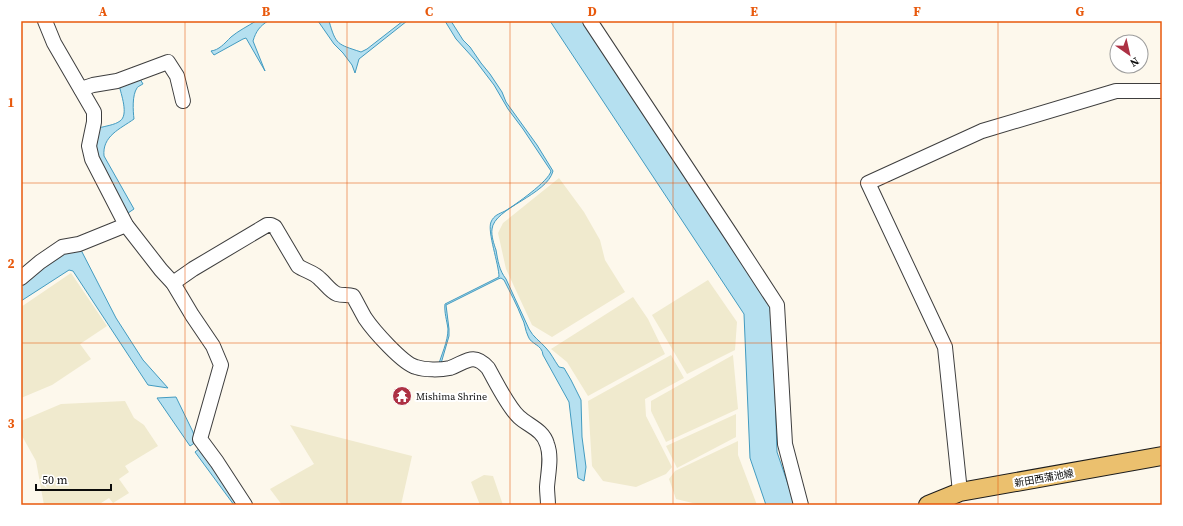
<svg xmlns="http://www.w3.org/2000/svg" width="1183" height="526" font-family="'Source Serif 4','Noto Sans JP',serif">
	<rect width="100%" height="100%" fill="#fdf8ec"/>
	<!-- farmland -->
	<g fill="#f0eace">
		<polygon points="559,178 584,212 600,240 605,260 625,292 552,337 532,325 506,269 498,233 503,223"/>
		<polygon points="71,273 107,326 80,344 91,359 52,385 21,398 21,307"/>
		<polygon points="708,280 737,322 735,350 687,374 652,315"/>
		<polygon points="633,297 648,319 665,354 588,396 567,362 551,349"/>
		<polygon points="671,355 684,378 645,399 646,416 672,467 666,474 636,487 603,481 592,466 588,401"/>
		<polygon points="733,355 738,409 666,442 651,411 651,401"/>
		<polygon points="125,401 134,418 144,425 158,446 125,466 129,472 119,479 129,493 113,503 109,498 98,505 44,505 36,461 21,434 21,421 61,404"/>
		<polygon points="736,414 736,437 677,468 666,446"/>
		<polygon points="290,425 412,456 401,505 282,505 270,489 314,464"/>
		<polygon points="738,441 738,455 757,505 701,505 676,499 669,479 675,471"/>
		<polygon points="484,475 493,476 503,505 480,505 471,482"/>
	</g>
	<!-- water -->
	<g fill="#b5e0f0" stroke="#439bc0">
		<path d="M256,21h12c-8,5 -12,10 -15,20l12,30 -19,-33 -3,1 -29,16 -3,-4c8,-1 13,-7 20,-14 7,-6 17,-11 25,-16z"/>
		<path d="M318,21h11c7,24 8,23 32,31l6,-3 36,-28h4l-48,38 -4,14 -3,-8 -9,-12 -9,-9z"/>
		<path d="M445,21h6l12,19 7,7 11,16 9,11 12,18 4,10 31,43 16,26c-6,24 -59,37 -61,58 -1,7 2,15 4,21 2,11 3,20 10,29l23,50c4,8 11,12 17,19 5,5 8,12 13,19l5,1 7,12 10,20 1,37 4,30 -2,14 -6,-3 -9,-76 -26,-47c-1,-11 -12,-10 -15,-19 -3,-6 -3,-13 -6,-18 -5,-13 -12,-26 -18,-38l-3,-2 -3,1 -52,26 3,24v7l-9,31h-2c3,-12 10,-25 10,-38 -1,-8 -4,-17 -3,-25l54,-27c0,-13 -12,-45 -8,-55 3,-7 8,-8 14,-11 10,-6 44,-30 46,-40l-28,-42 -15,-20 -14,-24 -19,-25 -19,-21z"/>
		<polygon points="550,21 585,21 772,305 777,452 793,499 793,505 766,505 750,458 744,314"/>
		<path d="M140,79l3,5c0,0 -6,3 -6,4 -5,7 -4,23 -3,31 -14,10 -32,17 -30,37l30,53 -6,4 -31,-54 -3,-12 5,-19c6,-2 16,-3 21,-7 9,-6 1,-27 -1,-36z"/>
		<polygon points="65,250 81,250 116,318 143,360 168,388 148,385 73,271 69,270 21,301 21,284"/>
		<polygon points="176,397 193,432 196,442 190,446 157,398"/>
		<polygon points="200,448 237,503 234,505 195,452"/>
	</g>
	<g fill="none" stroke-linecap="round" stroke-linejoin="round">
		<!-- minor casing -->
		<g stroke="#3e3e3e" stroke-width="16">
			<g id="minor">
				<polyline points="45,21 54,43 94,112 94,122 89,146 92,159 126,225 161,270 173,283 192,315 213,346 221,365 200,439 217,462 245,505"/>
				<polyline points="590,21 732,236 777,305 785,444 801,505"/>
				<polyline points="81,89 93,85 117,81 168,62 177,76 183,101"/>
				<polyline points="21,278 40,262 62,247 79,244 126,225"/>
				<path d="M173,283l20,-14 74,-44h4l4,2 23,39c7,5 16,6 22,13 6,5 10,12 17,15 6,2 11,0 16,2 4,7 8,15 12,22 8,12 38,46 51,49 9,3 24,3 34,1 15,-5 23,-17 38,0 8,14 20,39 31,49 10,9 24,13 28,27 5,13 1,29 0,43 0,6 1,12 1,18"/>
				<polyline points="960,492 945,347 868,183 982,131 1116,91 1162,91"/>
			</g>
		</g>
		<!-- major casing -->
		<g stroke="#1c1c1c" stroke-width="20">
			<polyline id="major" points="928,505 960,492 1162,456"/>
		</g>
		<!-- minor -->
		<use href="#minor" stroke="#fff" stroke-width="14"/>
		<!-- major -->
		<use href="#major" stroke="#ebc06e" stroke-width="18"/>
	</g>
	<!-- grid -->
	<path fill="none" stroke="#e8590c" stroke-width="1" stroke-opacity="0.55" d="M185,21v484M347,21v484M510,21v484M673,21v484M836,21v484M998,21v484M21,183h1141M21,343h1141"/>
	<!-- icons -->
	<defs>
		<g id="temple-disc" transform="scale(1)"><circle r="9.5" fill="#ad3144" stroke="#fff"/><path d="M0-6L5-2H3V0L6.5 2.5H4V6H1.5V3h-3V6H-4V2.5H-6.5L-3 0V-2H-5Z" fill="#fff"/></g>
	</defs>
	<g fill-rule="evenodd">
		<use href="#temple-disc" x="402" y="396"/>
	</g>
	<g text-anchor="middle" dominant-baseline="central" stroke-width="4" stroke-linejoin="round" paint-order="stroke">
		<!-- poi labels -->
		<g font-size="10" fill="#0b0b0b" stroke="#fff" text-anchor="start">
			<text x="416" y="396">Mishima Shrine</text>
		</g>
		<!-- street labels -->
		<g font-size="10" fill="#0b0b0b" stroke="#fff">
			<text transform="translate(1044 478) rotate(-10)">新田西蒲池線</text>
		</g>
	</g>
	<!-- border -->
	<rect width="1183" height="526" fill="none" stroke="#ffffff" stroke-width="44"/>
	<!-- north arrow -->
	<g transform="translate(1129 54) rotate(146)"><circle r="19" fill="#ffffff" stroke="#9d9d9d"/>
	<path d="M0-3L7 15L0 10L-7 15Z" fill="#ad3144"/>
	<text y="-6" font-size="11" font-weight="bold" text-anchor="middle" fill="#0b0b0b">N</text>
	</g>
	<!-- scale -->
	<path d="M36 484v6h75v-6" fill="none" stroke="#0b0b0b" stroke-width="2"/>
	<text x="42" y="484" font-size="12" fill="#0b0b0b" stroke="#ffffff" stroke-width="3" paint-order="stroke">50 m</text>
	<rect x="22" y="22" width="1139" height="482" fill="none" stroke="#e8590c" stroke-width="1.5"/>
	<g font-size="13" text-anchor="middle" font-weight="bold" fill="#e8590c">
		<text x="103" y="16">A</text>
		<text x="266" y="16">B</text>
		<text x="429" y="16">C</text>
		<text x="592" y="16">D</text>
		<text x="754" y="16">E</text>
		<text x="917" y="16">F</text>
		<text x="1080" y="16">G</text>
		<text x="11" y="107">1</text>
		<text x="11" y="268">2</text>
		<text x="11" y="428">3</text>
	</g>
</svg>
